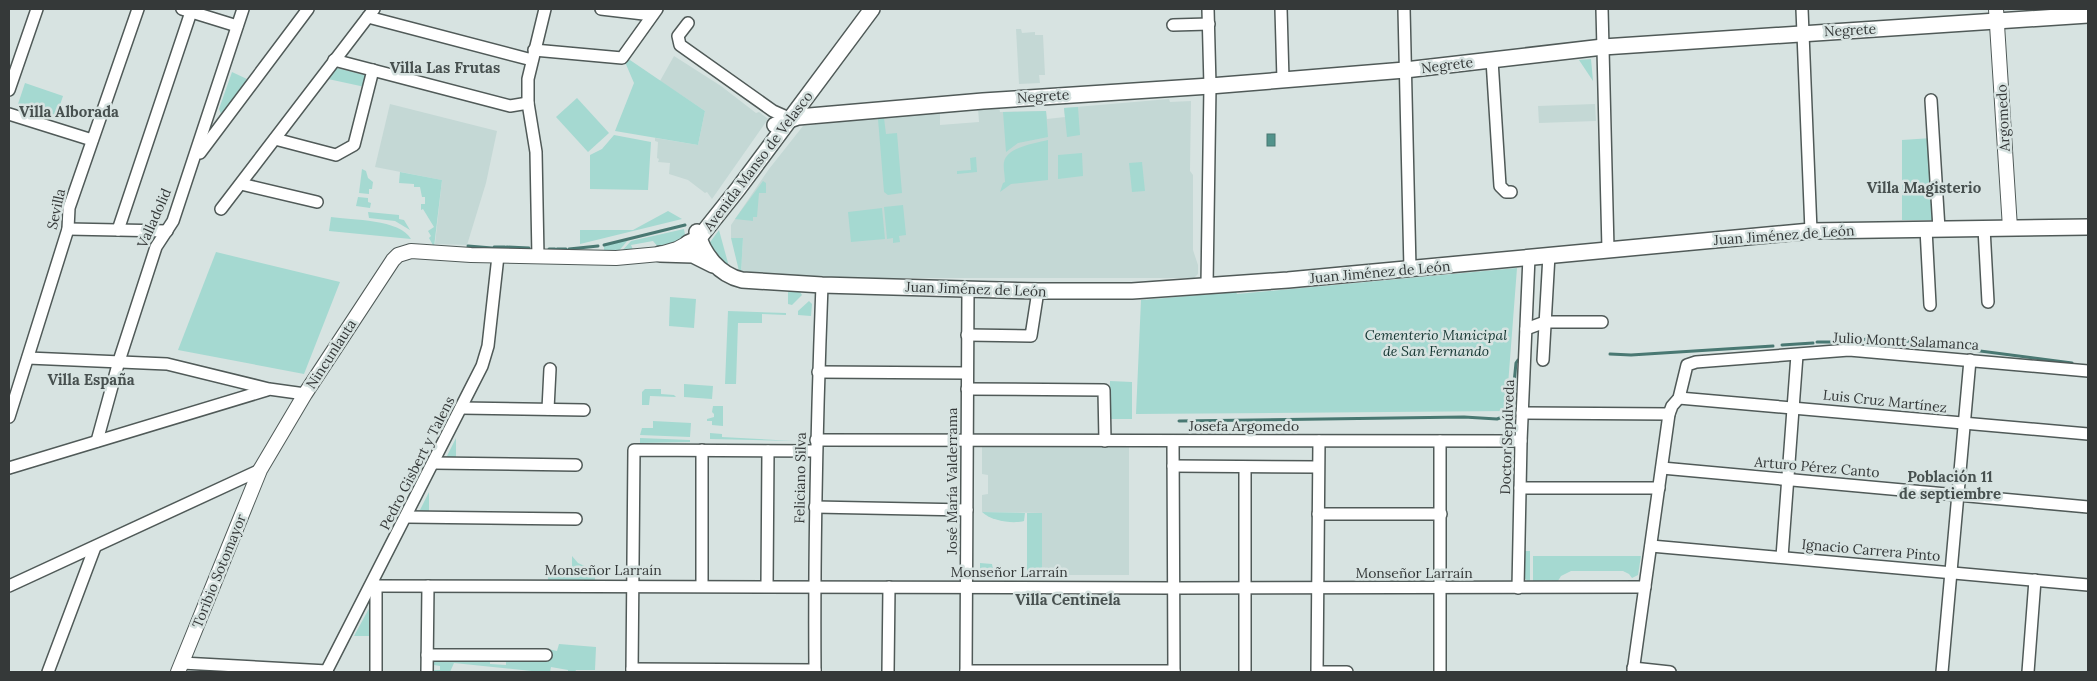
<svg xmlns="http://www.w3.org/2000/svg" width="2097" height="681" font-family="Lora,serif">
	<rect width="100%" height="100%" fill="#d7e3e1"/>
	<!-- built -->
	<g fill="#c4d8d5">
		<polygon points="1016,29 1021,29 1022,33 1035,32 1035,35 1043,35 1045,75 1039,75 1040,83 1019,84"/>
		<polygon points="674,56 721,86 756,113 759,112 768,119 712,199 707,192 705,193 688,180 669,174 670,163 658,162 659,159 657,158 658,142 655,141 655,138 698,145 705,111 660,81"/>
		<polygon points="1169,99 1170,102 1191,101 1190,171 1193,175 1193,250 1198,265 1198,274 1194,278 839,278 741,274 743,239 731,238 731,225 769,169 803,126 940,111 940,125 979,122 978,108 999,106 1000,112 1046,111 1047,119 1065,117 1064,108"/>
		<polygon points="390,104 497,131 486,183 467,245 435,244 442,180 375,167"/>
		<polygon points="1595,104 1596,121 1539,123 1538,106"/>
		<polygon points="982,445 1129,446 1129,575 1042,575 1042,513 982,512 982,495 988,494 988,475 982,474"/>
	</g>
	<!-- green -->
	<g fill="#a5d9d1">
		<polygon points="627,58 705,111 698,145 615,131 634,83 625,62"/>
		<polygon points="1591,59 1593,81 1579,60"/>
		<polygon points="337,68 368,76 365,87 328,79"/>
		<polygon points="232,72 249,80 224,114 221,114 219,109"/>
		<polygon points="25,83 63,96 56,117 18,104"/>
		<polygon points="577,98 609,133 588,152 556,117"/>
		<polygon points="1078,107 1080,135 1067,137 1064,108"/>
		<polygon points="1046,111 1048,137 1018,143 1006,152 1003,112"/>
		<polygon points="884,118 886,134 897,133 902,193 888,195 884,192 878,119"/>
		<polygon points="614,135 651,142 648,190 590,189 590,155 602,149"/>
		<polygon points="1932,138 1936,220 1902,220 1902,140"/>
		<path d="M1048,140v40l-37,4 -11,8 3,-9 2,-1c0,-6 -2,-14 -1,-20 3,-15 32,-19 44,-22z"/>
		<polygon points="1082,153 1083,176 1058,179 1058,155"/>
		<polygon points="976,157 977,172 957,174 957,171 971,170 970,158"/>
		<polygon points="1142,162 1145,191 1132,192 1129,163"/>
		<polygon points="362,169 366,171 368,178 373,182 372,189 369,189 369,194 359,193"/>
		<polygon points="400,172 442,180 434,247 429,238 431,236 428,231 434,227 423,209 421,210 421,204 425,204 425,197 422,197 420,187 414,187 414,184 399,183"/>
		<polygon points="763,181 766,183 766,193 759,193 757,217 753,217 753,221 735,219"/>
		<polygon points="358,197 368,198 368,202 371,203 370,208 356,206"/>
		<polygon points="903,205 906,235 899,236 900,242 893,243 893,238 887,239 884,207"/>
		<polygon points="882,208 885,239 851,242 848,212"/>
		<polygon points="668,211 682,219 580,244 580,230 633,230"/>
		<polygon points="368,212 399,215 399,219 404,220 410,230 395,221 369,218"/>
		<path d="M331,217c21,3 69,2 80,22l-82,-8z"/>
		<polygon points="684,229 685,235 678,242 659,248 653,241 631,245 634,252 620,253 631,241"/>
		<polygon points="719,230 728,263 725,267 708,245"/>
		<polygon points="731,238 743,238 741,274 739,271"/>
		<polygon points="629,239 617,253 604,252 604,246"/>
		<polygon points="216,252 340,282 304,374 178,350"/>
		<polygon points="1517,268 1506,411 1136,414 1141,300 1236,292 1237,294"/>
		<polygon points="788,292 800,292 802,295 792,305 788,304"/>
		<polygon points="670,297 696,299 694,328 669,326"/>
		<polygon points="809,301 812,304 811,316 798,315 798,311"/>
		<polygon points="728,311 786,313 786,315 762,314 762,323 738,323 736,384 725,384"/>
		<polygon points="1110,381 1132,382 1132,419 1109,419"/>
		<polygon points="684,384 713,386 712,399 684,397"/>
		<polygon points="645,389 661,389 661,394 674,395 676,397 650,396 649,405 642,405 642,392"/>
		<polygon points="713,406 723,406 723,426 712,425 712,421 707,421 707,419 714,417 714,414 712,412"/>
		<polygon points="653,421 691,423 690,437 640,435 642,428 653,428"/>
		<polygon points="710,433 722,434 722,437 794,441 710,439"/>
		<polygon points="456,438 456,458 446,458"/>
		<polygon points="640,438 690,440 690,442 640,443"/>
		<polygon points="429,492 429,512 419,512"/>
		<path d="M982,512l43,1 -1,8c-11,3 -33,0 -42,-9z"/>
		<rect x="1027" y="513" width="15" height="62"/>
		<polygon points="1523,551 1530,551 1530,583 1523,577"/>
		<polygon points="572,556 578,563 591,569 586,572 572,572"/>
		<polygon points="1533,556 1641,556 1638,575 1632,578 1629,574 1623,571 1571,571 1561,576 1556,584 1533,583"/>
		<polygon points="980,563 992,564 994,574 980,574"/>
		<polygon points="595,571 595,580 548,580 548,574 589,574"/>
		<polygon points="372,603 372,636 354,636"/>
		<polygon points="559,644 596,647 595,670 576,670 575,672 568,672 568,670 551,667 550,672 541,672 454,663 450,672 434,672 434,670 440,670 440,666 434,665 434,660 490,657 490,664 506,665 506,657 547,657 548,649 557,651"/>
	</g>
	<!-- water -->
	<rect fill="#52938b" stroke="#497872" x="1267" y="134" width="8" height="12"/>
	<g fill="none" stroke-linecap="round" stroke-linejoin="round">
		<!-- stream -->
		<g stroke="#497872" stroke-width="3">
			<polyline points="604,245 685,225"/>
			<polyline points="468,246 492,248"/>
			<polyline points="494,247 505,247"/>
			<polyline points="507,247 529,248"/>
			<polyline points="549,249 555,249"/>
			<polyline points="557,249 566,249"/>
			<polyline points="569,249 598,246"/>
			<polyline points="1817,342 1833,342"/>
			<polyline points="1837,342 1847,342"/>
			<polyline points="1850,342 1867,339 1888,339 2072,363"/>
			<polyline points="1782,345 1813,343"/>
			<polyline points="1610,354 1631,355 1773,346"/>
			<polyline points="1179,421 1464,417 1497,419 1511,414 1516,363 1518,360"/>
		</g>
		<!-- minor casing -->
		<g stroke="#505a58" stroke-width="14">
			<g id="minor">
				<polyline points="182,9 237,26"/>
				<polyline points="601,9 652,15"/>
				<polyline points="1281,9 1283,80"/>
				<polyline points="1404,9 1410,269"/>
				<polyline points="1602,9 1608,249"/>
				<polyline points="1802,9 1811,231"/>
				<polyline points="368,17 532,60"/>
				<polyline points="688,23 678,36 680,45 773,111 791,119"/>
				<polyline points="1173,25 1209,24"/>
				<polyline points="534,50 622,58 657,9"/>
				<polyline points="334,60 510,106 528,103"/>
				<polyline points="1492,60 1500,186 1506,192 1511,192"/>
				<polyline points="9,90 37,9"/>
				<polyline points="1931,100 1939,229"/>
				<polyline points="9,114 92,140"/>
				<polyline points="275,139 336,155 354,145 373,70"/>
				<polyline points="200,153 308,9"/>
				<polyline points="241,184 317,202"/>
				<polyline points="221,209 374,9"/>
				<polyline points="1984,228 1988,302"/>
				<polyline points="68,229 167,231"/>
				<polyline points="1926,229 1930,305"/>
				<polyline points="118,230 191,12"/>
				<polyline points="538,257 536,152 528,103 528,79 545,9"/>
				<polyline points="1207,285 1210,86 1208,9"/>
				<polyline points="1526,329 1545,322 1602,322"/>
				<polyline points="967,335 1031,336 1038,291"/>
				<polyline points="28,358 167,364 269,389 305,394"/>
				<polyline points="1543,360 1549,255"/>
				<polyline points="818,372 967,373"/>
				<polyline points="967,389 1104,390 1105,441"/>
				<polyline points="1679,398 2088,434"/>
				<polyline points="461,408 584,410"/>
				<polyline points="548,409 550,369"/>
				<polyline points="1522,413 1669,414"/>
				<polyline points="9,417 68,229 69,208 138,9"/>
				<polyline points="816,440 1521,441"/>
				<polyline points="97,441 119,361 156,247 173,221 243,9"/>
				<polyline points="1173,441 1174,672"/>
				<polyline points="1319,441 1317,672 1347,672"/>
				<polyline points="434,463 576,465"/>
				<polyline points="1173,466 1318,467"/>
				<polyline points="9,468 267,390"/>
				<polyline points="1662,468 2088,507"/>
				<polyline points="1520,488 1659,488"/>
				<polyline points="815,507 967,510"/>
				<polyline points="1318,514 1441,514"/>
				<polyline points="407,517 576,519"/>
				<polyline points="1651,546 2088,585"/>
				<polyline points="1782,557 1797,355"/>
				<polyline points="702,585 702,450"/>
				<polyline points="9,586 260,470"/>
				<polyline points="372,586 1173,588 1645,587"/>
				<polyline points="767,586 768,451"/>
				<polyline points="1518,588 1521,441 1529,257"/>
				<polyline points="427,655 546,655"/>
				<polyline points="182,663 327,671"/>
				<polyline points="1633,668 1670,672"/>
				<polyline points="632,669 815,670"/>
				<polyline points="966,671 1174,671"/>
				<polyline points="48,672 95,547"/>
				<polyline points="326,672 482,366 488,346 498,256"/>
				<polyline points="376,672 376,585"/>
				<polyline points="427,672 428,586"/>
				<polyline points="632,672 634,450 816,451"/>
				<path d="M815,672c-1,-129 2,-258 7,-387"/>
				<polyline points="888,672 889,587"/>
				<polyline points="966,672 968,289"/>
				<polyline points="1245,672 1245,467"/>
				<polyline points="1440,672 1440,441"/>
				<polyline points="1633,672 1669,414 1672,406 1679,398 1687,365 1696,362 1849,350 2088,371"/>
				<polyline points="1942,672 1970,360"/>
				<polyline points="2028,672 2035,580"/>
			</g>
		</g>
		<!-- tertiary casing -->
		<g stroke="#505a58" stroke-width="16">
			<g id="tertiary">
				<polyline points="1996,9 2010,228"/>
				<polyline points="178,672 260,470 305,394 393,260 398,255 411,251 471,255 616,258 660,254 677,249 688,243"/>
			</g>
		</g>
		<!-- secondary casing -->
		<g stroke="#505a58" stroke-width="18">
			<g id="secondary">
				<polyline points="775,125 798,117 983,101 1210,86 1405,70 1603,47 2088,15"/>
				<path d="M697,232c6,22 22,43 45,48l80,5 216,6h94l156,-11 523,-49 277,-4"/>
				<polyline points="688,243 699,238 738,189 872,9"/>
				<polyline points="660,254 693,255 713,265"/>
			</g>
		</g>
		<!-- minor -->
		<use href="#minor" stroke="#fff" stroke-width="11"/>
		<!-- tertiary -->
		<use href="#tertiary" stroke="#fff" stroke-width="14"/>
		<!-- secondary -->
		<use href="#secondary" stroke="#fff" stroke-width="15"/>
	</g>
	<g text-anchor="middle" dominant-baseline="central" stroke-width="5" stroke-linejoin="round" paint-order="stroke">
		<!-- street labels -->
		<g font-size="14" fill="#353939" stroke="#d7e3e1">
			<text transform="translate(1850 30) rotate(-3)">Negrete</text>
			<text transform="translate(1447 65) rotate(-7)">Negrete</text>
			<text transform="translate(1043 96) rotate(-4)">Negrete</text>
			<text transform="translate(2003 118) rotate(-93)">Argomedo</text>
			<text transform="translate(758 161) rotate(-53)">Avenida Manso de Velasco</text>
			<text transform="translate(56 209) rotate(-78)">Sevilla</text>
			<text transform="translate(154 218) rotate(-66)">Valladolid</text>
			<text transform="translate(1784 235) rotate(-4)">Juan Jiménez de León</text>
			<text transform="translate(1380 272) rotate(-5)">Juan Jiménez de León</text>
			<text transform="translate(976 289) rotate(2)">Juan Jiménez de León</text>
			<text transform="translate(1906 341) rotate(3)">Julio Montt Salamanca</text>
			<text transform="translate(331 354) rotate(-57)">Nincunlauta</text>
			<text transform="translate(1885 401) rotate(6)">Luis Cruz Martínez</text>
			<text x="1244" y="426">Josefa Argomedo</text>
			<text transform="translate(1507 437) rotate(-88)">Doctor Sepúlveda</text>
			<text transform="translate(417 463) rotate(-63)">Pedro Gisbert y Talens</text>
			<text transform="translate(1817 467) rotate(5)">Arturo Pérez Canto</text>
			<text transform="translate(800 478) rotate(-89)">Feliciano Silva</text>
			<text transform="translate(952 481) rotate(-90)">José María Valderrama</text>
			<text transform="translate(1871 550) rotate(5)">Ignacio Carrera Pinto</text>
			<text x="603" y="570">Monseñor Larraín</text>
			<text transform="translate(219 571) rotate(-68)">Toribio Sotomayor</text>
			<text x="1009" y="572">Monseñor Larraín</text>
			<text x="1414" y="573">Monseñor Larraín</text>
		</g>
		<!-- park labels -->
		<g font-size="14" font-style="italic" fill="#143531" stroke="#d7e3e1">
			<text x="1436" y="335">Cementerio Municipal<tspan x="1436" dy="16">de San Fernando</tspan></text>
		</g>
		<!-- neighbourhood labels -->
		<g font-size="15" font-weight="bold" fill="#47504f" stroke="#d7e3e1">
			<text x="445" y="67">Villa Las Frutas</text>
			<text x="69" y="111">Villa Alborada</text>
			<text x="1924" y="187">Villa Magisterio</text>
			<text x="91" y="379">Villa España</text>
			<text x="1950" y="476">Población 11<tspan x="1950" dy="17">de septiembre</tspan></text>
			<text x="1068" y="599">Villa Centinela</text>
		</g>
	</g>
	<!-- border -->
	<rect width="2097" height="681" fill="none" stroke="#353939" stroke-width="20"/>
</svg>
